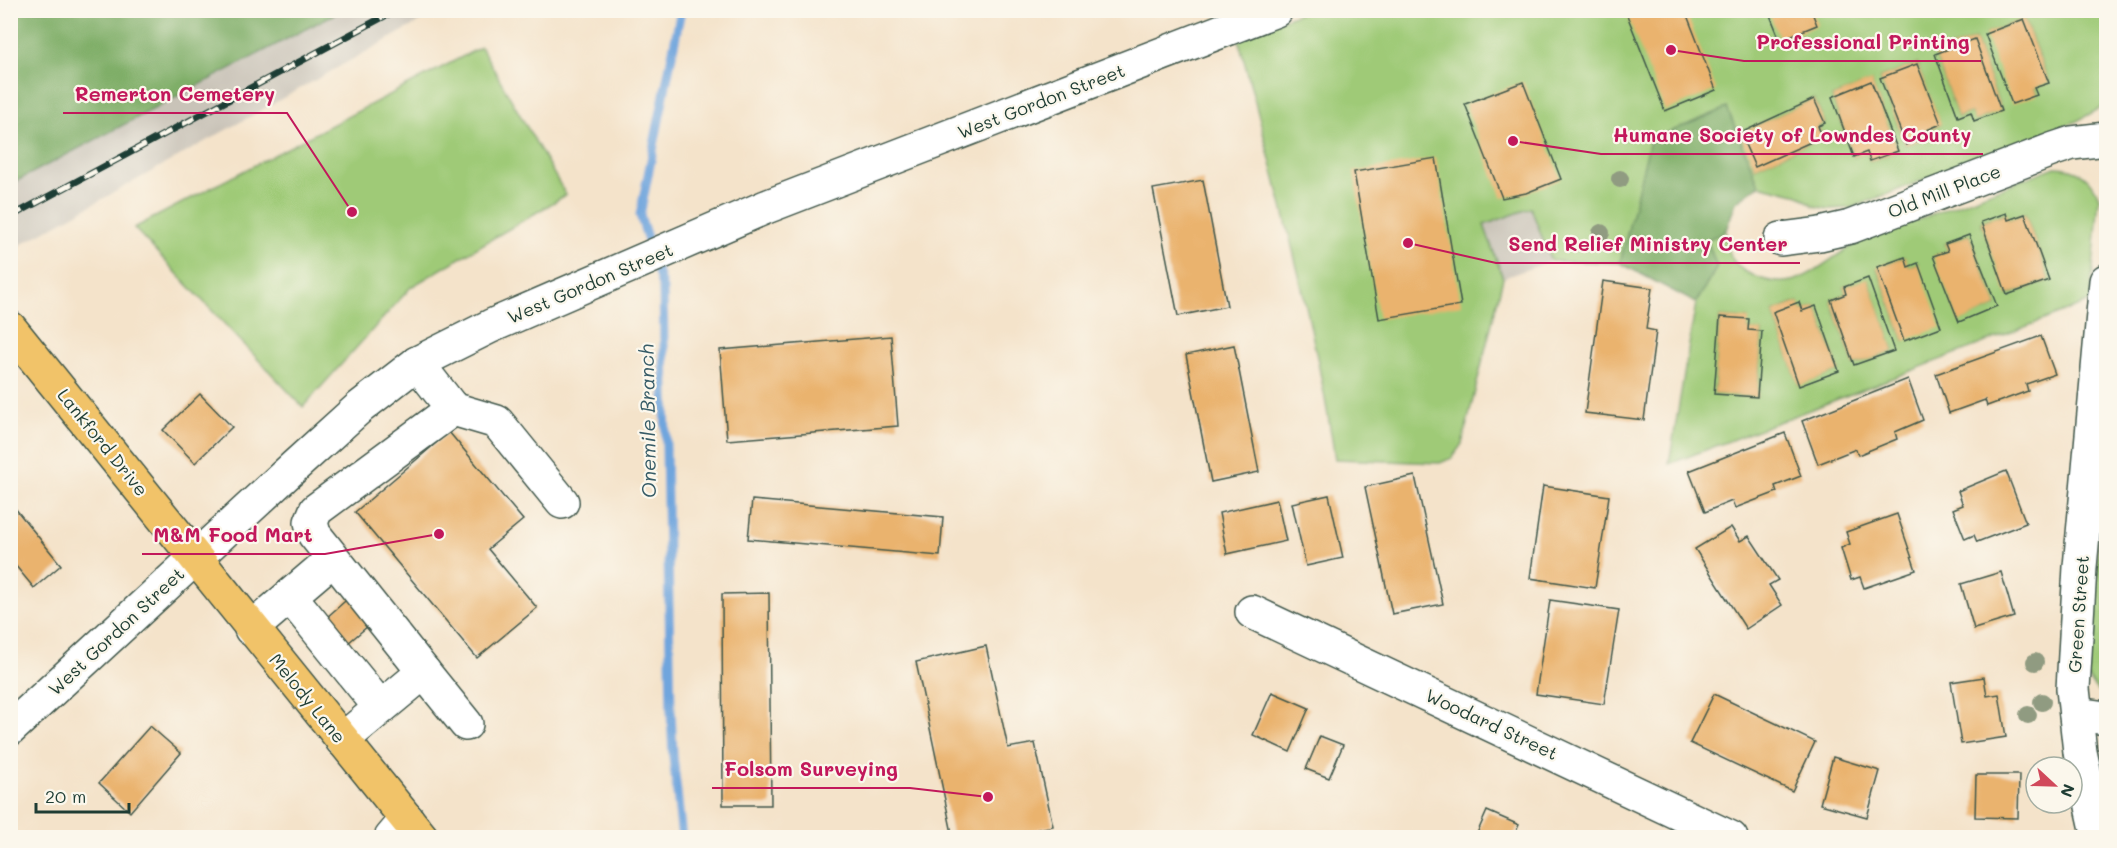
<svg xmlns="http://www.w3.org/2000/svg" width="2117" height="848" font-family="Mali,sans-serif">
	<rect width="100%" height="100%" fill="#fbf7ec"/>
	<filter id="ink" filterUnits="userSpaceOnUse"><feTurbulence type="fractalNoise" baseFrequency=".0167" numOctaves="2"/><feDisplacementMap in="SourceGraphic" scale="12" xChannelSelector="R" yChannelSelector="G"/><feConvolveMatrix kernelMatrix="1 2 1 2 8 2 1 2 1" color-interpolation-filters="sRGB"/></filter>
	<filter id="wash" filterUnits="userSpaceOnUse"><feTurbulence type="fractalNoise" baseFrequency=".008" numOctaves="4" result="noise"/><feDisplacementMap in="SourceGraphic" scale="24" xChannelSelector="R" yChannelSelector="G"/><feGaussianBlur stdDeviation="1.35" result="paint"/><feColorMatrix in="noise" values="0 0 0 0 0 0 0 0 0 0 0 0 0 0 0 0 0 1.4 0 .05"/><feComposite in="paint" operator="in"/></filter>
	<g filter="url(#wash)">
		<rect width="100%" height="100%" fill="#f4e3ca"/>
		<!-- industrial -->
		<g fill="#c9c3b8">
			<polygon points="340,11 439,11 11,250 11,184"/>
			<polygon points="1531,207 1551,261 1503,278 1484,225"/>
		</g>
		<!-- green -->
		<g fill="#9fca77" stroke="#5f8456" stroke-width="1.5" fill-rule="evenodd">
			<path d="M1307,10l799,1v90l-5,7 -24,13 -226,87 -23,1 -14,-3 -15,-11 -40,-10 -32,-77 -76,32 -31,123 -69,-2 -20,-53 -47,17 19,53 -41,166 -10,14 -12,5 -105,-4c-21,-142 -61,-283 -97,-422zM2024,19l25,63 -15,6 3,6 -51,-60zM1975,39l26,71 -26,11 -4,-9 -13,5 -23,-63zM1917,64l23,60 -13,6 2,6 -23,9 -26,-67zM1871,82l27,69 -28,10 -3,-9 -13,5 -22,-60zM1814,99l11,24 -7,3 4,11 -67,30 -14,-34z"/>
			<polygon points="481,47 566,195 411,287 303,407 134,228"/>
			<path d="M2055,167c22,0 37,10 44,31l-9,104 -421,162 27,-161 21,-36 -11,-27 20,-10c0,17 5,35 22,43 50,26 68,-9 110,-30zM2005,213l3,7 17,-6 24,66 -41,15 -27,-73zM1969,235l28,71 -38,15 -25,-65 14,-5 -3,-7zM1904,257l4,10 10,-4 -14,78 -27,-73zM1868,279l26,72 -40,14 -23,-65 15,-6 -2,-7zM1798,302l4,9 14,-5 23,65 -40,14 -26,-73zM1720,317l28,2v11l14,2 -5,65 -43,-3z"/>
			<polygon points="2106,452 2106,697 2097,691 2087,676"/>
		</g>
		<!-- forest -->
		<g fill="#7fae68" stroke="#4f764e" stroke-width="1.5">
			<polygon points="11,10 340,10 340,11 11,184"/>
			<polygon points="1727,108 1759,185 1736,202 1726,230 1707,240 1717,267 1696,303 1620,263 1650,140"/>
		</g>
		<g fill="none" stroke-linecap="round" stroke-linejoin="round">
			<!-- stream -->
			<polyline stroke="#70a5dd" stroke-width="9" points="681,10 640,215 663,289 671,711 673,756 682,838"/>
		</g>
		<g id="blocks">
			<!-- building -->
			<g fill="#eab36e">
				<polygon points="1625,10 1685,10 1716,90 1665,111"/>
				<polygon points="1768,10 1811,10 1817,25 1780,40"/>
				<polygon points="2024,19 2049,83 2034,88 2037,95 2012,104 1985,34"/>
				<polygon points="1975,39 2001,111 1974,121 1971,112 1958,117 1935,54"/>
				<polygon points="1917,64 1941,124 1927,130 1930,136 1906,145 1880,78"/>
				<polygon points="1871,81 1898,151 1870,161 1867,152 1854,157 1832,97"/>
				<polygon points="1523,82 1561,179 1526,193 1502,198 1465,104"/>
				<polygon points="1814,99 1825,123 1818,126 1822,137 1755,167 1740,133"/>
				<polygon points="1436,158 1461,305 1379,319 1354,172"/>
				<polygon points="1203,180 1227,306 1178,316 1153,189"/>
				<polygon points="2006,213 2008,220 2025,214 2049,280 2007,295 1981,222"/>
				<polygon points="1969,235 1997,306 1959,322 1933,256 1948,251 1945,244"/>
				<polygon points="1905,257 1908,267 1918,263 1941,327 1904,341 1877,267"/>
				<polygon points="1868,278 1894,351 1854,365 1831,300 1846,294 1844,287"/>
				<polygon points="1603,281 1652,288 1646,329 1656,331 1644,420 1585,413"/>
				<polygon points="1799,302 1802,311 1816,306 1839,371 1799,386 1773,312"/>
				<polygon points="1720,317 1749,319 1748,330 1762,331 1757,397 1714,394"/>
				<polygon points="891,336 898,426 727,440 720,350"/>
				<polygon points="2041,336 2055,374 2026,384 2028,391 1987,406 1985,400 1949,413 1936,374"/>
				<polygon points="1234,345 1259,472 1211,482 1186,355"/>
				<polygon points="1908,379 1923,420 1895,432 1897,439 1858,455 1856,449 1818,464 1802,421"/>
				<polygon points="200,394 232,427 195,463 163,430"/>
				<polygon points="449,432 523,520 488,549 537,608 477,658 355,512"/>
				<polygon points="1785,433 1801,476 1775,486 1777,492 1735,508 1732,501 1705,512 1689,471"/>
				<polygon points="2006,471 2026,523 1977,542 1974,535 1965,539 1953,509 1963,505 1958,491"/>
				<polygon points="1415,476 1443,604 1392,614 1365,487"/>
				<polygon points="1543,486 1609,496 1595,588 1530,578"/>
				<polygon points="1329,495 1343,558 1306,566 1292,503"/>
				<polygon points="752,500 943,517 940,556 748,539"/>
				<polygon points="1277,500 1286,541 1227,554 1219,513"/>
				<polygon points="10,502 61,565 34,588 10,559"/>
				<polygon points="1897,514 1916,570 1864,588 1860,577 1851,580 1841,548 1850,544 1846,532"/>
				<polygon points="1731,527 1740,541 1749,536 1778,580 1769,585 1782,605 1746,629 1695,549"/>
				<polygon points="2001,572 2014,617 1974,629 1961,584"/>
				<polygon points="769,593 771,805 723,805 722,594"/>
				<polygon points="353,594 375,620 348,643 326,618"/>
				<polygon points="1550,600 1619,610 1604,704 1536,694"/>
				<polygon points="986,646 1008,748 1035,743 1053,826 1000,838 953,838 916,662"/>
				<polygon points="1984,677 1987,696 1999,694 2006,737 1961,744 1951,682"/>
				<polygon points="1272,692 1309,708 1290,752 1253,735"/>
				<polygon points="1714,694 1815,742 1792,791 1690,743"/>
				<polygon points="150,726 181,753 130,812 99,783"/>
				<polygon points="1320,736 1343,745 1329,778 1306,769"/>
				<polygon points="1833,757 1880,771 1867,817 1820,804"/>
				<polygon points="1976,775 2019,775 2018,818 1975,817"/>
				<polygon points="1487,811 1519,825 1513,838 1475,838"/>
			</g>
		</g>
	</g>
	<g filter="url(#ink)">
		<use href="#blocks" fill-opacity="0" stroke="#3f564a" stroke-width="1.5"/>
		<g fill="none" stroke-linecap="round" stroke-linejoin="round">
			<!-- minor casing -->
			<g stroke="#3f564a" stroke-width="36">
				<g id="minor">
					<polyline points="1781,239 1820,234 1850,227 2054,149 2072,143 2106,139"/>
					<polyline points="453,409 497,422 562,502"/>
					<polyline points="290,596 380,707"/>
					<polyline points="1252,612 1731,838"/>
					<polyline points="251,629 333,559"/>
					<polyline points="424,672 466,724"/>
					<polyline points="2076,714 2106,718"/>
					<polyline points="10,729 296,465 359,408 417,363 491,326 766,207 1276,10"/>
					<polyline points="342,740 424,672 314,534 311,522 316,510 453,409 417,363"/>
					<polyline points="391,838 407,819"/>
					<polyline points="2099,838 2080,752 2073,689 2080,567 2106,281"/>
				</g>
			</g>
			<!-- major casing -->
			<g stroke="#3f564a" stroke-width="36">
				<polyline id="major" points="10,328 422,838"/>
			</g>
			<!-- minor -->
			<use href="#minor" stroke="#fff" stroke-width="33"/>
			<!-- major -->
			<use href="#major" stroke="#f1c369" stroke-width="33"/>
			<!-- rail casing -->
			<g stroke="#1f3d34" stroke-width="7">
				<polyline id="rail" points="10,217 396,10"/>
			</g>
			<!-- rail -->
			<use href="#rail" stroke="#fbf7ec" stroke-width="4.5" stroke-dasharray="14" stroke-linecap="butt"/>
		</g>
		<!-- trees -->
		<g fill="#909b81">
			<circle cx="1620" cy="179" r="9"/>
			<circle cx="1601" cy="233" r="9"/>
			<circle cx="2035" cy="662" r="9"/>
			<circle cx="2042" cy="702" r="9"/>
			<circle cx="2028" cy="715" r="9"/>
		</g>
	</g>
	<g text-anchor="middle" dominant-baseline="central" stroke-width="4.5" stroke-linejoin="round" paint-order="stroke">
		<!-- street labels -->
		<g font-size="18" fill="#1f3d34" stroke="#fbf7ec">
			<text transform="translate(1041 101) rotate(-21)">West Gordon Street</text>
			<text transform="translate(1944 191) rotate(-21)">Old Mill Place</text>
			<text transform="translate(590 283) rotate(-23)">West Gordon Street</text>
			<text transform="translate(103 442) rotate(51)">Lankford Drive</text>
			<text transform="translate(2078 614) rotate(-86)">Green Street</text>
			<text transform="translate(116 631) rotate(-43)">West Gordon Street</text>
			<text transform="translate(308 698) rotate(51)">Melody Lane</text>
			<text transform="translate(1492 724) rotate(25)">Woodard Street</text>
		</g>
		<!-- water labels -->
		<g font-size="20" font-style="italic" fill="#375c67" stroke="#fbf7ec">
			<text transform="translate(647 421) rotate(-91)">Onemile Branch</text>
		</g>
	</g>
	<!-- callouts -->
	<path fill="none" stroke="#c2185b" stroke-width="2" d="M1671 50L1744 61H1981M352 212L287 113H63M1513 141L1601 154H1983M1408 243L1496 263H1800M439 534L325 554H142M988 797L910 788H712"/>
	<g fill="#c2185b" stroke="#fbf7ec" stroke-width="2">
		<circle cx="1671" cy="50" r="6"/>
		<circle cx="352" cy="212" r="6"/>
		<circle cx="1513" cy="141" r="6"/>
		<circle cx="1408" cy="243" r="6"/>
		<circle cx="439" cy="534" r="6"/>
		<circle cx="988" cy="797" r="6"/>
	</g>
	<g font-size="20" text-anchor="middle" font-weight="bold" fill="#c2185b" stroke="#fbf7ec" stroke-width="4.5" stroke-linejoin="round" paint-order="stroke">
		<text x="1863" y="49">Professional Printing</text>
		<text x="175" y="101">Remerton Cemetery</text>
		<text x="1792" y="142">Humane Society of Lowndes County</text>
		<text x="1648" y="251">Send Relief Ministry Center</text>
		<text x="233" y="542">M&amp;M Food Mart</text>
		<text x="811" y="776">Folsom Surveying</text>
	</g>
	<!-- margin -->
	<rect width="2117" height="848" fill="none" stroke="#fbf7ec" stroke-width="36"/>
	<!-- north arrow -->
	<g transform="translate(2054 785) rotate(112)"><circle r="28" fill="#fbf7ec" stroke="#a3ada2" stroke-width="1.5"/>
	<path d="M0-4.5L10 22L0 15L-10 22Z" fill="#d1495b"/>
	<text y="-9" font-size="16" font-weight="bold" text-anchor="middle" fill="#1f3d34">N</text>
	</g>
	<!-- scale -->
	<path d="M36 803v9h93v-9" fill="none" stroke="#1f3d34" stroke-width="3"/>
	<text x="45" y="803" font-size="18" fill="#1f3d34" stroke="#fbf7ec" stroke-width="4.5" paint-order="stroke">20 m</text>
</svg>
